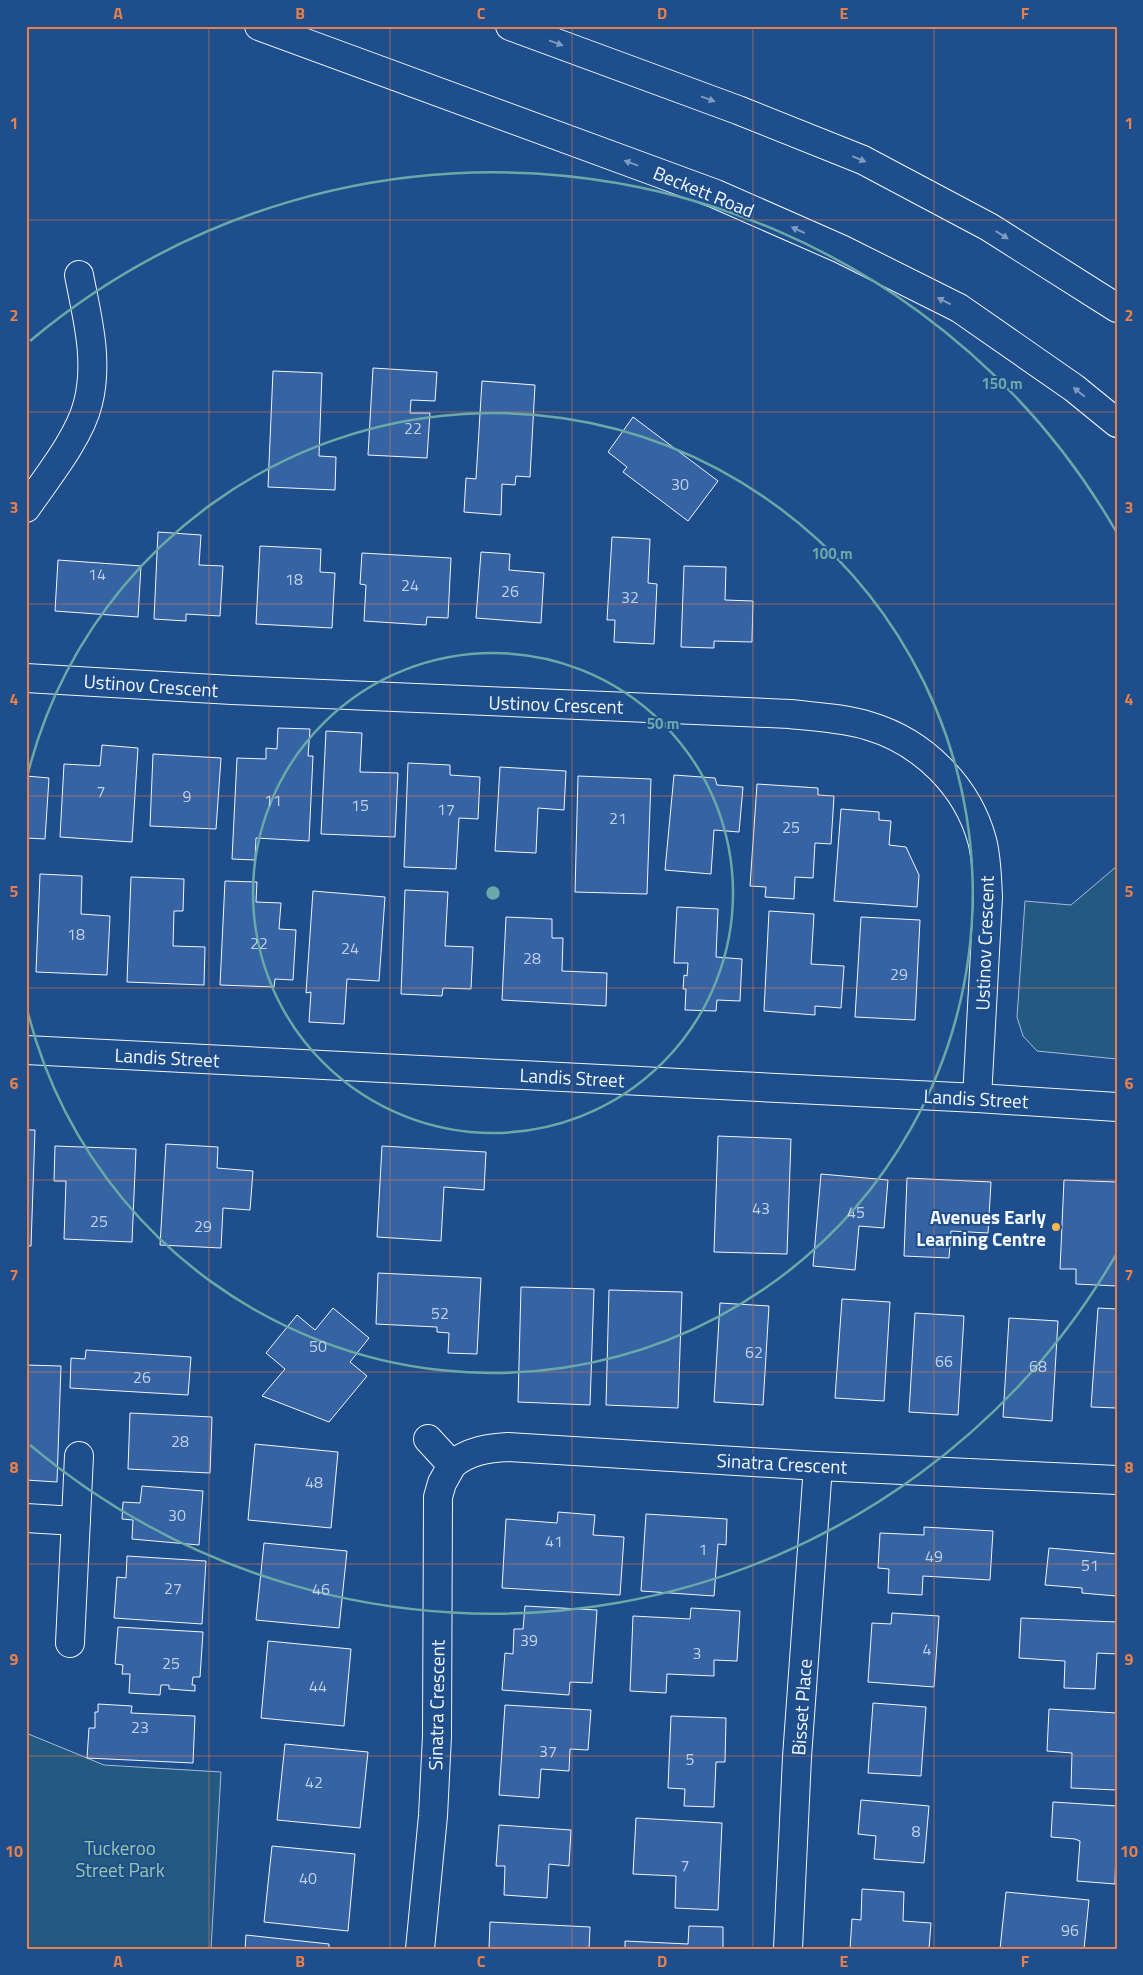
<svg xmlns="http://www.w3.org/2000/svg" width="1143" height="1975" font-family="'Titillium Web',sans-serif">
	<rect width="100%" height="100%" fill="#1f4e8c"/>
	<!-- green -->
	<g fill="#245a82" stroke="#a8bbd7">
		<polygon points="1117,866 1117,1059 1037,1051 1023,1036 1017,1017 1025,901 1071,905"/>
		<polygon points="26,1733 104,1765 221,1772 211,1949 26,1949"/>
	</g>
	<!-- building -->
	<g fill="#3563a3" stroke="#f2f6ff">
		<polygon points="373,368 437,372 435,401 411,400 410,413 430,413 427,458 368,455"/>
		<polygon points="273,371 322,373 319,456 336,457 335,490 268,487"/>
		<polygon points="482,381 535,385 530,477 516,476 515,485 502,484 501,515 464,512 466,478 476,479"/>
		<polygon points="633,417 718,481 688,521 623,472 627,467 608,452"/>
		<polygon points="158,532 201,535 199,565 223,566 220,616 186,614 186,621 154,619"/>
		<polygon points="612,537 650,539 648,583 657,584 654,644 614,642 615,620 607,620"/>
		<polygon points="260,546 321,549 320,572 335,573 332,628 256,624"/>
		<polygon points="481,552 510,554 509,570 544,573 541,623 476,618"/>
		<polygon points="362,553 451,558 448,618 427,617 426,625 364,621 366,585 360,584"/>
		<polygon points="58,560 141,566 138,617 55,611"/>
		<polygon points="684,566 726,567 725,600 753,601 752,642 714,641 714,648 681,647"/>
		<polygon points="278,728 310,729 308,756 313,756 309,841 256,838 255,860 232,859 237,758 266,759 266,748 277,749"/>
		<polygon points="326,731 362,733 360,772 398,773 395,837 321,834"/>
		<polygon points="102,745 138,748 132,842 60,837 64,764 100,766"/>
		<polygon points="153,754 221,758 216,829 150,826"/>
		<polygon points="408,763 450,765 450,775 480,777 478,819 459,818 456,869 404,867"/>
		<polygon points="500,767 566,771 564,810 538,808 536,853 495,851"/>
		<polygon points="674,775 715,778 717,785 743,787 739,832 714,830 711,874 665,870"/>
		<polygon points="26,776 49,778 45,839 26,838"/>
		<polygon points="578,776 651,779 647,894 575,892"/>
		<polygon points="757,784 818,788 818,795 834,796 831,844 815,843 813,878 795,877 794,899 765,897 766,887 750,886"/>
		<polygon points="841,809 879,812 879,820 891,821 889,845 906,847 919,875 917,907 834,901"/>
		<polygon points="40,874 82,876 81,914 110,916 107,975 36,972"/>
		<polygon points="131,877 184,879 183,911 174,911 173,946 205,947 204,985 127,982"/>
		<polygon points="225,881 257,882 256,902 281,903 279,929 296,930 293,980 275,979 274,987 220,985"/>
		<polygon points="405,890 448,892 445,946 473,947 471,989 443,988 442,996 401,994"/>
		<polygon points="313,891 385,897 379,981 347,979 344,1024 309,1022 311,992 306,993"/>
		<polygon points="677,907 718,909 716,957 742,959 740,1001 717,1000 716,1011 685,1010 686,989 683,989 684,975 687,976 688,963 674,963"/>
		<polygon points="769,911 814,914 811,964 844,966 841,1008 815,1006 815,1015 764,1011"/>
		<polygon points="506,917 552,919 552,938 563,938 562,971 607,973 606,1006 502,1000"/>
		<polygon points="861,917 920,920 915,1020 855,1017"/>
		<polygon points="26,1130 35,1130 31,1246 26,1246"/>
		<polygon points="718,1136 791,1139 787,1254 714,1252"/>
		<polygon points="166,1144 218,1147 217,1168 253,1171 250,1210 223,1208 221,1248 160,1245"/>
		<polygon points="55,1146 136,1149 132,1242 64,1239 66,1181 54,1181"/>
		<polygon points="382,1146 486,1152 484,1190 444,1187 441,1241 377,1237"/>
		<polygon points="821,1174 888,1180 884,1228 859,1226 855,1270 813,1266"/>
		<polygon points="907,1178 991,1182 988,1233 951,1231 949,1258 904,1256"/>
		<polygon points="1064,1180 1117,1182 1117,1286 1076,1284 1076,1269 1060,1269"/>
		<polygon points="378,1273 481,1278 477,1354 448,1353 449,1333 437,1332 437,1327 376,1324"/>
		<polygon points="521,1287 594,1289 590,1405 518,1402"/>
		<polygon points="609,1290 682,1292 678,1408 606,1405"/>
		<polygon points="842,1299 890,1302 884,1401 835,1398"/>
		<polygon points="720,1303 769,1306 763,1405 714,1402"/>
		<polygon points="333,1308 369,1338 350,1362 367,1376 329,1422 262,1396 285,1369 266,1353 297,1315 315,1330"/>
		<polygon points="1098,1308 1117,1309 1117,1408 1091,1407"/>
		<polygon points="915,1313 964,1316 958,1415 909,1412"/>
		<polygon points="1009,1318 1058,1321 1052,1421 1003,1417"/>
		<polygon points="86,1350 191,1357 188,1395 70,1388 71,1358 85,1359"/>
		<polygon points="26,1365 61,1366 57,1482 26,1480"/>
		<polygon points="130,1413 212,1417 210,1473 128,1469"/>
		<polygon points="255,1444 338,1452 331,1528 248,1520"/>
		<polygon points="142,1486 203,1491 199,1545 132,1539 133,1520 122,1519 123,1502 140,1503"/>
		<polygon points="558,1512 595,1515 593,1535 624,1537 620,1595 502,1588 506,1519 557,1523"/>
		<polygon points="646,1514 727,1519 726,1545 718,1544 714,1596 641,1591"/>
		<polygon points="924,1527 993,1531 990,1580 923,1576 922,1595 888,1593 889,1569 878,1568 880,1533 924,1535"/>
		<polygon points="264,1543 347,1551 339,1628 256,1620"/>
		<polygon points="1049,1548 1117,1554 1116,1596 1082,1593 1082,1588 1045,1585"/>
		<polygon points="127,1556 206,1561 202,1624 114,1618 117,1577 126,1578"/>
		<polygon points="525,1606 597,1610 592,1683 570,1682 569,1695 502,1690 505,1653 513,1654 514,1629 523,1629"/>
		<polygon points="691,1608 740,1611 737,1661 714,1660 714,1676 667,1674 666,1693 630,1691 633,1616 690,1619"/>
		<polygon points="892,1613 939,1616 934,1687 868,1682 872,1623 891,1624"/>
		<polygon points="1021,1618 1117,1622 1117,1654 1097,1653 1095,1689 1064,1688 1065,1661 1019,1658"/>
		<polygon points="118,1627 203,1632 200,1677 193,1677 192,1685 195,1685 195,1691 169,1689 169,1685 161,1685 160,1695 129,1693 130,1674 122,1674 123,1665 115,1664"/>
		<polygon points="268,1641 351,1649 344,1726 261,1718"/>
		<polygon points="873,1703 926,1707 921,1776 868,1773"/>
		<polygon points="98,1704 132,1706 131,1713 195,1716 193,1763 87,1758 89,1728 95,1728 95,1712 98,1712"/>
		<polygon points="505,1705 591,1710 588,1750 570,1749 569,1771 541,1769 539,1798 499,1795"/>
		<polygon points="1049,1709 1117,1713 1117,1790 1071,1788 1072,1753 1047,1751"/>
		<polygon points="671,1716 726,1718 725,1762 716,1762 714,1807 684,1806 685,1789 668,1788"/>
		<polygon points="285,1744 368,1752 360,1828 277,1820"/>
		<polygon points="861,1800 929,1806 924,1863 874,1859 876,1836 858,1834"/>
		<polygon points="1053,1802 1117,1806 1115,1884 1077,1881 1080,1841 1075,1839 1051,1837"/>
		<polygon points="636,1818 722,1823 718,1910 675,1908 676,1876 633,1874"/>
		<polygon points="499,1825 571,1830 569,1866 549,1864 547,1898 504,1895 505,1866 496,1866"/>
		<polygon points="272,1846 355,1854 348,1931 264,1922"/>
		<polygon points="862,1889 904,1892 903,1921 931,1923 929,1949 850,1949 852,1919 861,1920"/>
		<polygon points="1006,1892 1089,1900 1084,1949 1000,1949"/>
		<polygon points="490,1922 590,1927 589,1949 489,1949"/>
		<polygon points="689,1926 723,1927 723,1949 625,1949 625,1941 688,1944"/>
		<polygon points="246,1935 329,1944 329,1949 245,1949"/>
	</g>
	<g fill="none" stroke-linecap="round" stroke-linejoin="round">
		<!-- minor casing -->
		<g stroke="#f2f6ff" stroke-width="30">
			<g id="minor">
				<path d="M26,508c20,-29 54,-71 62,-105 11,-43 -1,-86 -9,-128"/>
				<path d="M26,678l206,12 558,24c26,3 54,4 79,12 54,16 98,60 113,114 5,19 5,38 6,57l-11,201"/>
				<polyline points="26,1050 977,1098 1117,1107"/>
				<path d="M452,1465c16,-14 36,-17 56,-18l310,19 299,14"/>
				<polyline points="26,1518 76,1521"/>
				<polyline points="70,1643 79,1456"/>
				<polyline points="420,1949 433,1816 437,1736 438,1497 442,1483 452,1465 428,1439"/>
				<polyline points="788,1949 797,1757 818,1466"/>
			</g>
		</g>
		<!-- major casing -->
		<g stroke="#f2f6ff" stroke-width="30">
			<g id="major">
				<polyline points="259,26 716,194 841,249 959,308 1074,388 1117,423"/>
				<polyline points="510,26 738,110 863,160 989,227 1117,308"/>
			</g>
		</g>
		<!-- minor -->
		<use href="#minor" stroke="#1f4e8c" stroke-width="28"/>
		<!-- major -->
		<use href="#major" stroke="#1f4e8c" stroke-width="28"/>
	</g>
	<!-- one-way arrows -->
	<defs><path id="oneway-solid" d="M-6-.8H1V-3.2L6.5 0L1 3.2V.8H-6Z" transform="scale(1.25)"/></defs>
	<g fill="#7e9ac0">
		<use href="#oneway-solid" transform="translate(556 43) rotate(20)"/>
		<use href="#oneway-solid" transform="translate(708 99) rotate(20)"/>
		<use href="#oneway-solid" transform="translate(859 159) rotate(23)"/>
		<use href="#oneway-solid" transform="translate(631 163) rotate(-160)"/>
		<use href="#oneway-solid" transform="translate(798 230) rotate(-156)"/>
		<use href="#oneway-solid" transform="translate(1002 235) rotate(32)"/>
		<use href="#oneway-solid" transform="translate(944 301) rotate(-153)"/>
		<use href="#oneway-solid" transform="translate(1079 392) rotate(-141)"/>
	</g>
	<!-- grid -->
	<path fill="none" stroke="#ea8049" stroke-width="1" stroke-opacity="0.55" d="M209,26v1923M390,26v1923M572,26v1923M753,26v1923M934,26v1923M26,220h1091M26,412h1091M26,604h1091M26,796h1091M26,988h1091M26,1180h1091M26,1372h1091M26,1564h1091M26,1756h1091"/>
	<!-- distance rings -->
	<g fill="none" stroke="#6aa9a8" stroke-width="2.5">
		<circle cx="493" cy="893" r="240"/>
		<path d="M26 781A480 480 0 1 1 26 1005"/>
		<path d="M1117 1253A720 720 0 0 1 30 1445M30 341A720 720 0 0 1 1117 533"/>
	</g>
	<!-- markers -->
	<circle fill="#ffb74d" stroke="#1f4e8c" stroke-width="2" cx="1056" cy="1227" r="5"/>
	<g text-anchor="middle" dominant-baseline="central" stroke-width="4" stroke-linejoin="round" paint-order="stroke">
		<!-- number labels -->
		<g font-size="16" fill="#c3d1e8">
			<text x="413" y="428">22</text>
			<text x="680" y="484">30</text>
			<text x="97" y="574">14</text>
			<text x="294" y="579">18</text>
			<text x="410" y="585">24</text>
			<text x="510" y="591">26</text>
			<text x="630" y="597">32</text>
			<text x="101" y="791">7</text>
			<text x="187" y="796">9</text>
			<text x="273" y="800">11</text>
			<text x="360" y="805">15</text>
			<text x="446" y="809">17</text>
			<text x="618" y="818">21</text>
			<text x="791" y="827">25</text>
			<text x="76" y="934">18</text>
			<text x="259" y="943">22</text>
			<text x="350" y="948">24</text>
			<text x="532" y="958">28</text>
			<text x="899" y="974">29</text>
			<text x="761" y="1208">43</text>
			<text x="856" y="1212">45</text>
			<text x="99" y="1221">25</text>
			<text x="203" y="1226">29</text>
			<text x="440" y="1313">52</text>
			<text x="318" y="1346">50</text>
			<text x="754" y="1352">62</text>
			<text x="944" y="1361">66</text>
			<text x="1038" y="1366">68</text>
			<text x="142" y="1377">26</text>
			<text x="180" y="1441">28</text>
			<text x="314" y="1482">48</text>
			<text x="177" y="1515">30</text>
			<text x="554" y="1541">41</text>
			<text x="703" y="1549">1</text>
			<text x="934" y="1556">49</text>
			<text x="1090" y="1565">51</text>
			<text x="173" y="1588">27</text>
			<text x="321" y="1589">46</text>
			<text x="529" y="1640">39</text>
			<text x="927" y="1649">4</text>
			<text x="697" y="1653">3</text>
			<text x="171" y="1663">25</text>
			<text x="318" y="1686">44</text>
			<text x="140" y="1727">23</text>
			<text x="548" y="1751">37</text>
			<text x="690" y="1759">5</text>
			<text x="314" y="1782">42</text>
			<text x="916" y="1831">8</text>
			<text x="685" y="1865">7</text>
			<text x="308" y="1878">40</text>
			<text x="1070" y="1930">96</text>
		</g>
		<!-- street labels -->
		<g font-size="19" fill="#f2f6ff" stroke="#1f4e8c">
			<text transform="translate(704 191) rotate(22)">Beckett Road</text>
			<text transform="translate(151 685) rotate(4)">Ustinov Crescent</text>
			<text transform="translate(556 704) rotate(2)">Ustinov Crescent</text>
			<text transform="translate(984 943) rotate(-88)">Ustinov Crescent</text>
			<text transform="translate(167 1057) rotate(3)">Landis Street</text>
			<text transform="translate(572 1077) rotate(3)">Landis Street</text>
			<text transform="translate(976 1098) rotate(3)">Landis Street</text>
			<text transform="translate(782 1463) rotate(3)">Sinatra Crescent</text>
			<text transform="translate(436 1705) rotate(-89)">Sinatra Crescent</text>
			<text transform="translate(801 1707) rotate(-86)">Bisset Place</text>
		</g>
		<!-- poi labels -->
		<g font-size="19" font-weight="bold" fill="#f2f6ff" stroke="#1f4e8c" text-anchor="end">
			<text x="1046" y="1216">Avenues Early<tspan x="1046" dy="22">Learning Centre</tspan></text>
		</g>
		<!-- park labels -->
		<g font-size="19" fill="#97c8a6" stroke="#1f4e8c">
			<text x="120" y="1847">Tuckeroo<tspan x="120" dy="22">Street Park</tspan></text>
		</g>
	</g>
	<circle cx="493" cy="893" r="8" fill="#6aa9a8" stroke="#1f4e8c" stroke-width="2.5"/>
	<g font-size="15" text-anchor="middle" font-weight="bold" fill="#6aa9a8" stroke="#1f4e8c" stroke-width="4" stroke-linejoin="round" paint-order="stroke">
		<text x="1002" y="389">150 m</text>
		<text x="832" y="559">100 m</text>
		<text x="663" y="729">50 m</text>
	</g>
	<!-- border -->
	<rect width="1143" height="1975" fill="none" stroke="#1f4e8c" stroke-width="55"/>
	<rect x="28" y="28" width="1088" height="1920" fill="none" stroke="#ea8049" stroke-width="2"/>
	<g font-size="16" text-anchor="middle" font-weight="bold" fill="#ea8049">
		<text x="118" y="19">A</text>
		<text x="300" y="19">B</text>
		<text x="481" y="19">C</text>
		<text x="662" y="19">D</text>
		<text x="844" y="19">E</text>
		<text x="1025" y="19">F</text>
		<text x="14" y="129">1</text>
		<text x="1129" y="129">1</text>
		<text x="14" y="321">2</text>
		<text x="1129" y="321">2</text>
		<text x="14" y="513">3</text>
		<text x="1129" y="513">3</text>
		<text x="14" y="705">4</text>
		<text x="1129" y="705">4</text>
		<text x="14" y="897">5</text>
		<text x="1129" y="897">5</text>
		<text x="14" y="1089">6</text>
		<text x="1129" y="1089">6</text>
		<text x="14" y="1281">7</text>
		<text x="1129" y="1281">7</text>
		<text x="14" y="1473">8</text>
		<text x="1129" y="1473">8</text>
		<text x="14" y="1665">9</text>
		<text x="1129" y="1665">9</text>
		<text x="14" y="1857">10</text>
		<text x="1129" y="1857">10</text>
		<text x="118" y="1967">A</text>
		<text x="300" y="1967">B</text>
		<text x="481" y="1967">C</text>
		<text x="662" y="1967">D</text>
		<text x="844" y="1967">E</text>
		<text x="1025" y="1967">F</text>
	</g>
</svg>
